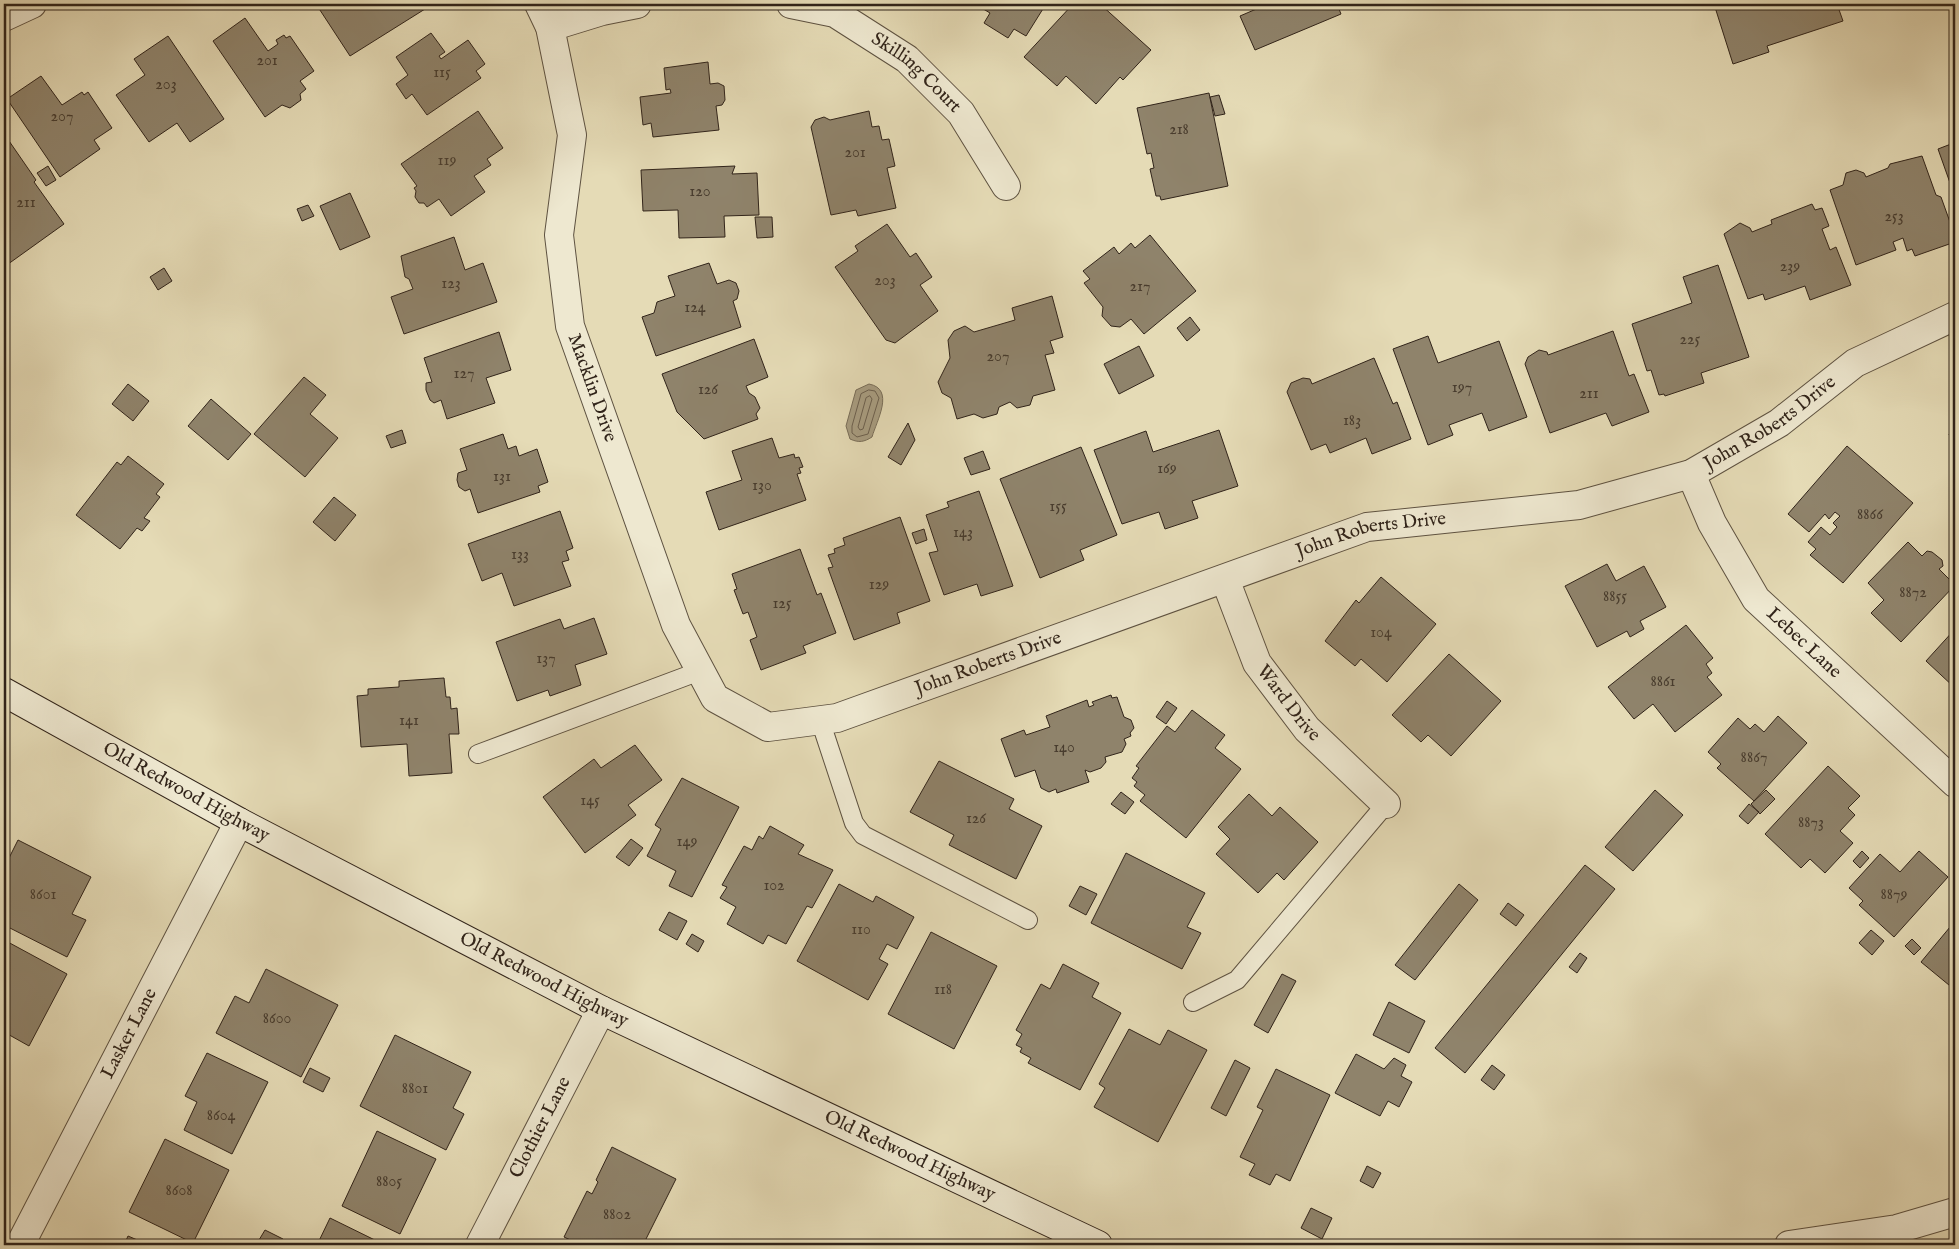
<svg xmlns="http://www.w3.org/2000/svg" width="1959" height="1249" font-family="'IM FELL English',serif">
<rect width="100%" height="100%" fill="#e5dbb6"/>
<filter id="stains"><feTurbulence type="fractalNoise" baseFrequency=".004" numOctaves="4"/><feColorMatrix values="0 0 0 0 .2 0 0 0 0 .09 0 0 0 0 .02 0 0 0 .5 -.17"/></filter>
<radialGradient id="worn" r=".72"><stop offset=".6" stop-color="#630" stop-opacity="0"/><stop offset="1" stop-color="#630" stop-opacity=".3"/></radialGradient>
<!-- water -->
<path fill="#a89d81" stroke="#786d58" d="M869,384C895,389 877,420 872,437C864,442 859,443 850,439L846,426L856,390Z"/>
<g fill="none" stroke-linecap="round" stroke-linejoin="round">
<!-- shore -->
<path stroke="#6c604e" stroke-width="1" d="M869,390L875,391L879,398L868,434L857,437L852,433V426L861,394Z
M870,396L872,399L863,429L860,430L858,427L866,398Z"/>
</g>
<!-- building -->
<path fill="#8f836b" stroke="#31241a" d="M316,4H433L350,56Z
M975,4H1052L1051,7L1046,4L1026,36L1014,29L1008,38L984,23L990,13Z
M1073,4H1100L1151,50L1123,80L1120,77L1096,104L1066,76L1057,86L1024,57Z
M1268,4H1337L1341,14L1255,50L1240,16Z
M1714,4H1837L1843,21L1767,46L1769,52L1733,64Z
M245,18L268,51L278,44L276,40L284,35L286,38L290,36L314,71L300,81L306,89L300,94L301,100L290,108L282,105L265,117L213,41Z
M431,33L445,52L439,56L441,59L468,40L485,64L476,71L481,78L427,115L412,94L406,99L396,84L408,75L396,57Z
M168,36L224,119L190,142L177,123L149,142L116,95L145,75L134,59Z
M708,62L710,84L718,83L724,86L725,100L722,105L716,106L719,130L653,137L651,123L643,125L640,97L671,93L670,89L666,90L664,68Z
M41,76L62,105L82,92L84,95L88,92L112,128L94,140L100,149L60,177L7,99Z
M1209,93L1228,186L1161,200L1160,196H1156L1150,169L1154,168L1151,153L1147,154L1137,108Z
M1219,95L1225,114L1215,116L1210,97Z
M478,111L503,148L487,159L491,165L474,176L485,192L451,216L439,199L427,207L424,203H419L415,197L416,191L414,188L417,186L401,164Z
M869,111L872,127L879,126L882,140L889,139L895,166L887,168L896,208L858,216L856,210L831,215L811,127L815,120L824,117L830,120Z
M1955,132V197L1938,149L1951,144L1950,142Z
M7,138L36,180L34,182L64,224L4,267V140Z
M1922,156L1936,195L1941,197L1955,236V242L1915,256L1912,249L1907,251L1903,238L1893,242L1896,250L1856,265L1830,190L1843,185L1846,173L1856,170L1864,173L1866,177L1888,168L1890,164Z
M48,166L56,180L46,186L37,173Z
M735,166L732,174L757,173L759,215L724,216L725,237L679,238L678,210L643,211L641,170Z
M350,193L370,237L340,250L320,206Z
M1812,204L1815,210L1822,208L1829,226L1822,229L1830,250L1836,247L1851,285L1810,300L1805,286L1765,300L1763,294L1748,299L1724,234L1740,223L1750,228L1752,232L1772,224L1771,220Z
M308,205L314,216L302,221L297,209Z
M755,217H772L773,237L757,238Z
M887,224L910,257L916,253L932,277L920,285L938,311L895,343L886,340L835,267L858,251L855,246Z
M1150,235L1196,291L1144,334L1131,319L1120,327L1111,326L1102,316L1103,307L1084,283L1090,279L1083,271L1114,247L1119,254L1131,243L1135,248Z
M454,237L465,270L483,263L497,302L404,334L391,297L413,289L409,279L405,277L401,256Z
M709,263L717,284L729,280L736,283L739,291L737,299L733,301L741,327L656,356L642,317L654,313L657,302L675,296L668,276Z
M1718,265L1749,357L1701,373L1704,383L1665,396L1664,394L1659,395L1651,370L1647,371L1632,324L1692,303L1683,277Z
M164,268L172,281L158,290L150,277Z
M1052,296L1063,337L1050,341L1054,353L1045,355L1055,390L1033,396L1030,405L1017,408L1010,402L999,407L997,414L983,418L974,414L957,419L951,398L942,393L938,382L950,358L948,340L954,331L965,326L974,332L1015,320L1012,308Z
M1190,317L1200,330L1187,341L1177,328Z
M1613,331L1629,376L1634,374L1649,412L1612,426L1606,413L1550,433L1525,364L1528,357L1539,350L1547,352L1548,355Z
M499,332L511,370L486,378L495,403L447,419L441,400L434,403L430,400L426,390V383L432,382L424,358Z
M1428,336L1438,363L1499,341L1527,417L1489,431L1482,413L1449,425L1453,435L1428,445L1393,349Z
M754,339L768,377L746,386L749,393L755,397L760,408L756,414L758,419L704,439L677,412L662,374Z
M1139,346L1154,376L1119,394L1104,364Z
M1374,358L1393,404L1397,402L1411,439L1372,454L1366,438L1330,453L1326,444L1311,450L1287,392L1291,383L1303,378L1310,379L1312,384Z
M304,377L326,395L310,414L338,438L305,477L254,434Z
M128,384L149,401L133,421L112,404Z
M211,399L251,434L228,460L188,426Z
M908,423L915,440L901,465L888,457Z
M1955,428V451L1949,434Z
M402,430L406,443L391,448L386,436Z
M1219,430L1238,486L1192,501L1198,518L1165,529L1159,512L1122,524L1094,450L1146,431L1153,452Z
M503,434L508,449L516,446L519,456L537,449L548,482L538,486L540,492L478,513L470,489L465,491L459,487L457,480L458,473L467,470L460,449Z
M772,438L779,458L794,454L795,458L799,457L803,467L799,468L801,473L797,474L806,500L719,530L706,492L742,480L732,451Z
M1847,446L1913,503L1843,583L1810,555L1816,549L1808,542L1821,527L1830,535L1837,527L1833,523L1840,516L1835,512L1829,519L1825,514L1809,532L1788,514Z
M1081,447L1117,535L1080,550L1084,560L1040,578L1000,479Z
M983,451L990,469L971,475L964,458Z
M128,456L164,484L156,494L160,497L144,518L150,521L142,531L137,528L120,549L76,515L117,462L121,465Z
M979,491L1013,586L981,596L977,584L944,595L929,553L938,551L926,515L949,507L947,502Z
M334,497L356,515L335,541L313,522Z
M560,511L573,548L566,551L569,560L562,562L571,586L514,606L502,573L482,581L468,544Z
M900,517L930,601L897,613L900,623L854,640L828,568L833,567L828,555L835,553L834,549L845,545L843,538Z
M924,529L927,540L916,544L912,533Z
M1908,542L1922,556L1927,551L1932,552L1942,560L1943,566L1939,569L1955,585L1901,642L1871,613L1884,600L1868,583Z
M800,549L817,595L821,593L836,633L803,646L806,653L761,670L750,640L757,637L748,612L743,614L734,590L737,589L732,574Z
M1607,564L1616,581L1644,566L1666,607L1640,621L1644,629L1630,637L1627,631L1597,647L1565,586Z
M1381,577L1436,624L1387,682L1361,659L1355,666L1325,641L1356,600L1359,603Z
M594,618L607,654L575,665L581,685L550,696L548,690L517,701L496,642L560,619L564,629Z
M1686,625L1713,658L1706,664L1712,673L1707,677L1722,695L1675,732L1653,704L1634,719L1608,687Z
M1955,629V688L1926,661Z
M1449,654L1501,701L1451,756L1428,735L1421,742L1392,715Z
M444,678L446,697H450L451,709L457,708L459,734H449L452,773L409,776L407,744L361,747L357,696L368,695V689L399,687V681Z
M1111,695L1112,698L1117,697L1124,717L1131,720L1134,728L1130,733L1131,736L1124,739L1126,744L1122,752L1105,757L1106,762L1101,768L1090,772L1085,770L1089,782L1057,793L1056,789L1049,792L1041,788L1035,770L1015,777L1001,739L1024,730L1026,735L1050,727L1046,716L1087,700L1089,707L1094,705L1092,702Z
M1167,701L1177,708L1166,724L1156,717Z
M1192,710L1225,735L1215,748L1241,769L1186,838L1140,801L1145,795L1134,786L1137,782L1132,778L1139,768L1136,766L1167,726L1175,732Z
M1778,716L1807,743L1754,801L1717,768L1721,764L1708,752L1738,718L1750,729L1755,724L1764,732Z
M635,745L662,780L628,805L636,815L585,853L543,797L594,759L601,768Z
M939,761L1014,799L1009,809L1042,826L1016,879L949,845L954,835L910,812Z
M1828,766L1860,796L1848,808L1855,815L1840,831L1853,843L1825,873L1810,859L1801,868L1765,834Z
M682,778L739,807L692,897L669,886L676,871L647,856L661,829L655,825Z
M1655,790L1683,815L1633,871L1605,847Z
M1766,790L1775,799L1760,814L1751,804Z
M1121,792L1134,802L1125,814L1111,804Z
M1249,794L1272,816L1280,807L1318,842L1284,880L1277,873L1258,893L1216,854L1230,839L1218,827Z
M1749,804L1759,812L1748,824L1739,816Z
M770,826L804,845L798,854L833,870L812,908L807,906L786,944L768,935L763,944L727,924L736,907L720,898L727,887L722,885L744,846L752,850L759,836L763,839Z
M631,839L643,848L629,866L616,857Z
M18,840L91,877L72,914L86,920L67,957L4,925V868Z
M1862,851L1869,858L1860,868L1853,861Z
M1919,851L1948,877L1894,937L1859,905L1863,901L1849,888L1880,854L1900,872Z
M1126,853L1205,893L1187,927L1201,933L1182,969L1091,923Z
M1585,865L1615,889L1465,1073L1435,1048Z
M839,884L873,902L876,896L914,917L897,949L887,944L879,959L888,964L868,1000L797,961Z
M1459,884L1478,900L1415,980L1395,965Z
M1080,886L1097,894L1086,915L1069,906Z
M1508,903L1524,915L1516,926L1500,914Z
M669,912L687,921L677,940L659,930Z
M1955,921V990L1921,962Z
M1871,930L1884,941L1872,955L1859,943Z
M931,932L997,966L954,1049L888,1014Z
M692,934L704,941L698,952L686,944Z
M1912,939L1921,948L1914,955L1905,946Z
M6,941L67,974L29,1046L4,1032V945Z
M1580,953L1587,958L1577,973L1569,967Z
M1063,964L1099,983L1092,997L1121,1013L1080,1090L1028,1063L1031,1058L1020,1052L1022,1048L1016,1045L1022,1034L1016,1030L1041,984L1050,989Z
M266,969L338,1005L301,1077L216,1033L235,996L249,1003Z
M1282,974L1296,981L1268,1033L1254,1025Z
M1389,1002L1425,1021L1409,1053L1373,1035Z
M1129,1029L1160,1045L1168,1030L1207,1050L1158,1142L1094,1107L1105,1088L1099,1084Z
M395,1035L471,1072L453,1108L464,1114L446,1150L360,1106Z
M207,1053L268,1082L232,1154L184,1130L197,1102L185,1096Z
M1356,1054L1384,1069L1394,1058L1406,1065L1401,1076L1412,1082L1399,1107L1388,1101L1380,1116L1335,1093Z
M1235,1060L1250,1068L1226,1116L1211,1108Z
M1492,1065L1505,1075L1494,1090L1481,1080Z
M310,1068L330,1078L323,1092L303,1082Z
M1276,1069L1330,1095L1290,1181L1276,1174L1270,1185L1249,1175L1255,1164L1240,1157L1263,1110L1257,1107Z
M377,1131L436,1159L400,1234L342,1206Z
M165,1139L229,1170L193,1243L129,1212Z
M612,1147L676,1179L643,1245H581L564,1237L587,1191L592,1194L598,1182L596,1180Z
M1367,1166L1381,1173L1373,1188L1360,1181Z
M1311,1208L1332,1218L1322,1239L1301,1228Z
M330,1218L385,1245H317Z
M265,1230L283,1239L280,1245H256Z
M128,1236L149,1245H124Z"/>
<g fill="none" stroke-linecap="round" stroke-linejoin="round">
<defs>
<path id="lane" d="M820,720L854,823L863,835L1028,920
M478,754L700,671
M1193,1002L1237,980L1386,804"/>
<g id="street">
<path id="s1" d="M539,4L550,27L572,135L559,235L570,326L676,625L715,698L768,727L837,718L1367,527L1579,505L1691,474L1779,423L1855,363L1955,316"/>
<path id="s2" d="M791,4L835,13L907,59L961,113L1006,186"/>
<path d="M4,17L32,4"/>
<path d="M550,27L602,11L637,4"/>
<path id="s3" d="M1691,474L1712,523L1756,599L1955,783"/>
<path id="s4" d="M1225,579L1257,663L1307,729L1386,804"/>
<path id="s5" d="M20,1245L239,822"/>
<path id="s6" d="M480,1245L601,1010"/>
<path d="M1789,1245L1897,1229L1955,1212"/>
</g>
<g id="secondary">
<path id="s7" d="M4,692L239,822L601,1010L1098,1245"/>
</g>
</defs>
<!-- lane casing -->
<use href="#lane" stroke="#5e5241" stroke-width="20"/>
<!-- street casing -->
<use href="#street" stroke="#5e5241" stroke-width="30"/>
<!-- secondary casing -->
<use href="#secondary" stroke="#31241a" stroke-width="30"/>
<!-- lane -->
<use href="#lane" stroke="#eee8d0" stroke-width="18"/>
<!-- street -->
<use href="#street" stroke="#eee8d0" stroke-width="28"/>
<!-- secondary -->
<use href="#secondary" stroke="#eee8d0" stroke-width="28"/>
</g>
<g text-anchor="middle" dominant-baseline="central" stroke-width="4" stroke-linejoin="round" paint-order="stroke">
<!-- number labels -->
<g font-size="16" fill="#483c2e">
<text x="267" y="61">201</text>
<text x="442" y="73">115</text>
<text x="166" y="85">203</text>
<text x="62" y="117">207</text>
<text x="1179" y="130">218</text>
<text x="855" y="153">201</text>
<text x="447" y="161">119</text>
<text x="700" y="192">120</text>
<text x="26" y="203">211</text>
<text x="1894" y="217">253</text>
<text x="1790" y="267">239</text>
<text x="885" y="281">203</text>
<text x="451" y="284">123</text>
<text x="1140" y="287">217</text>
<text x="695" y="308">124</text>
<text x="1690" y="340">225</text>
<text x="998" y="357">207</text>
<text x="464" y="374">127</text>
<text x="1462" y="388">197</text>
<text x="708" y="390">126</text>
<text x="1589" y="394">211</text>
<text x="1352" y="421">183</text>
<text x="1167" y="469">169</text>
<text x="502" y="477">131</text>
<text x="762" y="486">130</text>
<text x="1058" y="507">155</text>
<text x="1870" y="515">8866</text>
<text x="963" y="533">143</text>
<text x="520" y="555">133</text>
<text x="879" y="585">129</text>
<text x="1913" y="593">8872</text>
<text x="1615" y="597">8855</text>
<text x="782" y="604">125</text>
<text x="1381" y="633">104</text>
<text x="546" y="659">137</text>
<text x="1663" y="682">8861</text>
<text x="409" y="721">141</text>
<text x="1064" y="748">140</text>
<text x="1754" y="758">8867</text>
<text x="590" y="801">145</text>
<text x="976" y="819">126</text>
<text x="1811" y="823">8873</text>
<text x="687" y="842">149</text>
<text x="774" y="886">102</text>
<text x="43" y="895">8601</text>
<text x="1894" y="895">8879</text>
<text x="861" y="930">110</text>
<text x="943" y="990">118</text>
<text x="277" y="1019">8600</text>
<text x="415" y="1089">8801</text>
<text x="221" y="1116">8604</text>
<text x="389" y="1182">8805</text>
<text x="179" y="1191">8608</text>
<text x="617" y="1215">8802</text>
</g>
<!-- street labels -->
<g font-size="19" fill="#31241a" stroke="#eee8d0">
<text stroke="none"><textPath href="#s2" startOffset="146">Skilling Court</textPath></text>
<text stroke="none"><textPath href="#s1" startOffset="394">Macklin Drive</textPath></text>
<text stroke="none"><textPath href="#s1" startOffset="1845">John Roberts Drive</textPath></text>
<text stroke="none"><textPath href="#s1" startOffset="1424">John Roberts Drive</textPath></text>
<text stroke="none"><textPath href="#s3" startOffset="206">Lebec Lane</textPath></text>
<text stroke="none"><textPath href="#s1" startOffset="1019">John Roberts Drive</textPath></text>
<text stroke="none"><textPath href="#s4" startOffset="141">Ward Drive</textPath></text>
<text stroke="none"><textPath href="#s7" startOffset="208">Old Redwood Highway</textPath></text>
<text stroke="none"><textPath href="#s7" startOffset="612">Old Redwood Highway</textPath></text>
<text stroke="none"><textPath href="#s5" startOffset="238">Lasker Lane</textPath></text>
<text stroke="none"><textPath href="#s6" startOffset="132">Clothier Lane</textPath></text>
<text stroke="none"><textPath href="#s7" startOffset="1018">Old Redwood Highway</textPath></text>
</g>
</g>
<!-- margin -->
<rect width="1959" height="1249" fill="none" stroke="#e5dbb6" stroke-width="20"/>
<rect x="5" y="5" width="1949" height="1239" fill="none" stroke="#31241a" stroke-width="2.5"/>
<rect x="10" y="10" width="1939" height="1229" fill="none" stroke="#31241a"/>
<rect width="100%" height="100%" filter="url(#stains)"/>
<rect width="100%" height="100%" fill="url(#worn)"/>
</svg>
